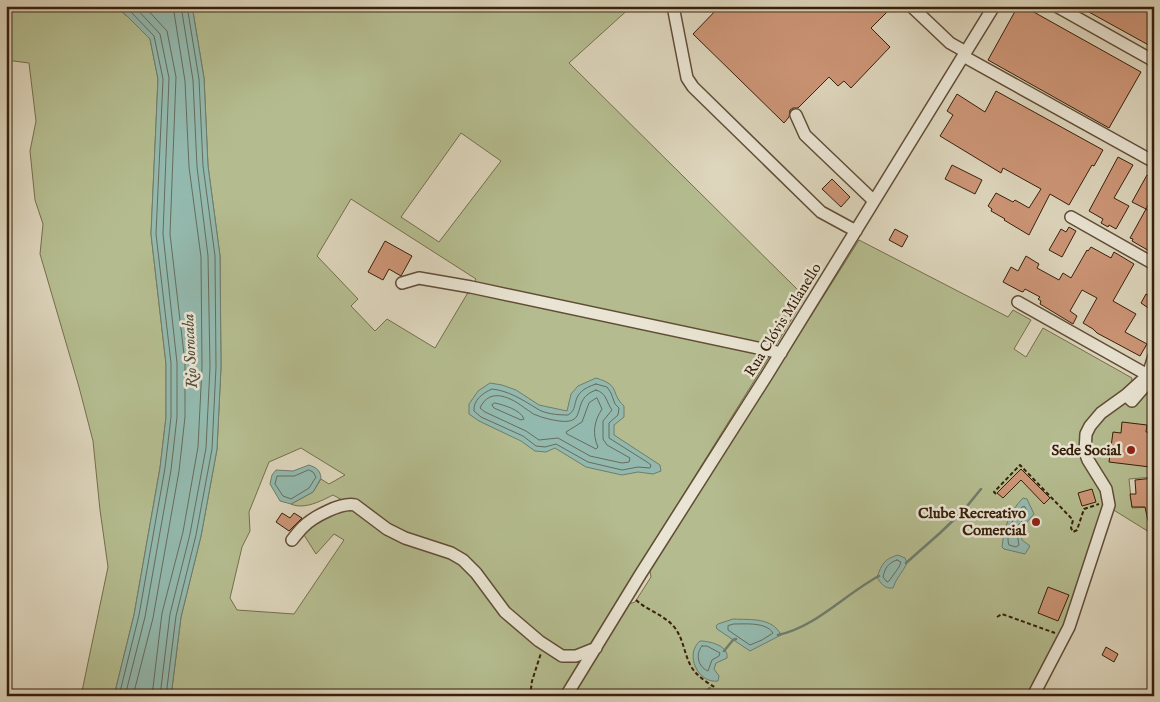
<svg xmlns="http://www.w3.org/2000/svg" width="1160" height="702" font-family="'IM FELL English',serif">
<rect width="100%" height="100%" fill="#ddd5bc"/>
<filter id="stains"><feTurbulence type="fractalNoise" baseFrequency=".004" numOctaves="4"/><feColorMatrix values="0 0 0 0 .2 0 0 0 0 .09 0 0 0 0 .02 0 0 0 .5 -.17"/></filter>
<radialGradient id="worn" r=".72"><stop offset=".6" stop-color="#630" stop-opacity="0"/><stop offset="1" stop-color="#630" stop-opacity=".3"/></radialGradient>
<!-- green -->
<path fill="#b4bc8f" stroke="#766e4c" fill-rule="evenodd" d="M6,6H114L127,16L150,39L158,79L151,234L166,364V417L160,468L134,615L114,696H81L108,567L100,510L93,441L79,387L40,254L43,224L35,200L30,151L36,121L29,63L6,60Z
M192,6H632L569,63L805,297L776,345L765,347L763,353L769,357L589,646L570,659L582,661L562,696H171L181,617L201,536L217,449L221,367L220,256L208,166L204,78ZM461,133L501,161L439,242L401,217ZM351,199L476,279L435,348L387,319L375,331L351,306L358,299L317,256ZM301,448L345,475L329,484L321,479L313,492L291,504C304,510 321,501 333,495L344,501L305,528L304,535L316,554L334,534L344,540L294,614L237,610L230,598L242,547L250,531L249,512L269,462Z
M859,240L1008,317L1013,310L1031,320L1014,349L1026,357L1043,328L1132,378L1131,385L1146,395L1151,389L1154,390V477L1129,479L1132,508L1154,507V535L1112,509L1036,696H571L629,604L635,602L651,577L650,571Z"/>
<!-- water -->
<path fill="#93b9ae" stroke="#6f7c6c" d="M114,6H192L204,78L208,166L220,256L221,367L217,449L201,536L181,617L171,696H114L134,615L160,468L166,417V364L151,234L158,79L150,39L127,16Z
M596,378C622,386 609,392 624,406V417L614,425V435L660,465L661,471L653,474L638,472L622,475L586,467L555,448L546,452L535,451L521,441L479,421L469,414V404L478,391L490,383L502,385L516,390L539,405L567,411L571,394L578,386Z
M309,465C317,468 320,470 321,478L313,492L291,504L280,501L270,484L272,475L276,470L293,471Z
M1023,498L1027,499L1034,514L1020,530L1022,540L1030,546L1025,554L1004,549L1002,547C1004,528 1009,512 1023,498Z
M898,555L905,558L907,563C903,572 896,578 893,588C885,589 881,584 877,577C882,564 884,559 898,555Z
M733,619C751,620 772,617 781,635L750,651L717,629L716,626L718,624Z
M700,641C710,641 729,646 727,658L716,663L714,669L719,676L718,681C698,684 684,654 700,641Z"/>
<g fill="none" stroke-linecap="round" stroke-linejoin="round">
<!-- shore -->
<path stroke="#666c5c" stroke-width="1" d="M596,384L607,387L611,393L615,404L619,408L618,415L609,423V438L647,462L651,465L650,468L638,467L622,470L588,462L556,444L545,447L536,446L523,436L481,417L474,411C473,400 483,393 492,389C509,391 521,399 536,408C544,414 558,415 568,415C581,408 567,393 596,384Z
M596,390C607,393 606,402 612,410L603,421V439L607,445L630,458L629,462L622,463L590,456L558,438L539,440L526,431L485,412L480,408C490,386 512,398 526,409C530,411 532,414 536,415C543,418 552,420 559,421C590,425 569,399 596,390Z
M597,398L602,409C594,421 592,434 598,447L596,449L567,434L566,432L582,422L589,403Z
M495,403C504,405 521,410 524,419L521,420L494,408L492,405Z
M309,470L313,472L316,477L309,488L291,499L283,496L275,484L277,476H294Z
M1025,507L1028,514L1016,528L1019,545L1016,547L1009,545C1005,534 1014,515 1022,507Z
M897,560L901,562L899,567L889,581L887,582L883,577C885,568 888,563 897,560Z
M734,624C746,624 766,622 773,633L762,640L750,645L728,630V626Z
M702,646H707L720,653L719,656L712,660L708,671C698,667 695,654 702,646Z
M119,696L139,615L165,468L171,417V363L156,234L163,79L154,36L131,12L123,6
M125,696L145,617L171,470L177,417V363L163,234L169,78L160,34L134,6
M133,696L153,618L179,471L185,417V363L170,234L176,77L167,31L144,6
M152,696L162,613L183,532L198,447L202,367L201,257L189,167L185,81L173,6
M160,696L170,614L190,534L206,448L210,367L208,256L197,167L193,80L181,6
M166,696L176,616L196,535L212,449L216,367L215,256L203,166L199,79L187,6"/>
<!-- stream -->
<path stroke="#6f7c6c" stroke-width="2.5" d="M906,563L940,533L963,511L981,489
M778,635C816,627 845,594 879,576
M724,651L733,640L736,639
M685,696L688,694L695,696
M699,696L710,688"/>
</g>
<!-- building -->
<path fill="#cc9576" stroke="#38200a" d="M720,6H893L871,28L890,47L851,88L844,81L838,86L829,77L798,108H793L790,110L789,117L784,123L693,34Z
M1018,6H1023L1141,72L1109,128L988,60Z
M1078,6H1139L1154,15V48Z
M996,91L1103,150L1094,166L1092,165L1069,205L1050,194L1029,235L1004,220L1005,219L991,211L992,209L988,206L996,193L1013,202L1015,200L1029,208L1041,189L1003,168L1001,173L940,136L953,115L947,111L957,94L985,112Z
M1118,157L1133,165L1114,198L1129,206L1116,229L1109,225L1108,227L1101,223L1103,219L1089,211Z
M952,165L982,180L975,194L945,179Z
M1147,175L1154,179V195L1146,209L1132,202Z
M832,179L850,197L841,207L822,189Z
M1146,209L1154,214V247L1151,252L1132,241L1133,239L1130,238Z
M1069,227L1076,231L1062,257L1049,250L1061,229L1066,232Z
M895,229L908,236L902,247L889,240Z
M385,241L412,256L401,276L389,269L383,280L368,272Z
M1091,247L1111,258L1114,252L1134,264L1113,301L1136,314L1125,332L1147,344L1140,356L1097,333L1093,329L1083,323L1097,298L1082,290L1070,311L1077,316L1073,324L1040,304L1041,301L1038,299L1040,297L1025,289L1023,292L1020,291L1003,282L1011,267L1018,271L1026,256L1039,264L1037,268L1059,280L1063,273L1071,278L1087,250L1088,251Z
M1146,294L1154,298V312L1141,303Z
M1122,422L1147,425L1146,432L1154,433L1150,467L1109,462L1113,432L1121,433Z
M1021,469L1050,498L1044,504L1021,480L1003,498L997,493Z
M1154,478V502H1151L1153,520L1148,521L1145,507H1132L1130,494H1136L1135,480Z
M1092,489L1096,502L1082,506L1078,493Z
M282,513L290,518L294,513L302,518L289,531L276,522Z
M1048,587L1069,595L1058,621L1038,613Z
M1106,647L1118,654L1114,662L1102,655Z"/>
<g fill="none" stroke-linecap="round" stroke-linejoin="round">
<defs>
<path id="minor" d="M673,6L687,78L693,87L821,212L856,231
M911,6L950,43L966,52
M1056,6L1154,61
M963,56L1154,162
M796,115L805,135L874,201
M1071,217L1154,264
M402,283L419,278L471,287L781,353
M1018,302L1153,378
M1126,395L1132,401L1151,379
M292,540C296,535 299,531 303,527C313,517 341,502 355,505L387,529L405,538L451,553L463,560L476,573L505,612L539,641L562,656H576L596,648
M566,696L640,575L767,375L994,6
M1033,696L1069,627L1109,505L1106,489L1088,460L1085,452L1086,434L1090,426L1101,413L1126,395L1148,375L1154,356"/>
</defs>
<!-- minor casing -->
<use href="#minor" stroke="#614d36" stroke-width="14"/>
<!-- path -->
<path stroke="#38200a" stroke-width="2" stroke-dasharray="4 2.5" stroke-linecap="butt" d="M996,494L994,492L1020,465L1073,520L1071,528L1073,532L1077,530L1084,509L1099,504
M636,600C648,611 665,615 675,628C684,640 684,655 692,668C698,677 708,683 716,688
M997,617L1002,614L1055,633
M530,696L532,681L541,653"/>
<!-- minor -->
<use href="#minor" stroke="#e9e4d3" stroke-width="11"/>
</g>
<!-- markers -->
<g fill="#8f2418" stroke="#e9e4d3" stroke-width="2">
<circle cx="1131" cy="450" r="5"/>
<circle cx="1036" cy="522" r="5"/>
</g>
<g text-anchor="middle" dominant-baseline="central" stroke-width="5" stroke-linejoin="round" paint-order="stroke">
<!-- street labels -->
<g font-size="15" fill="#38200a" stroke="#e9e4d3">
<text transform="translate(783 320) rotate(-58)">Rua Clóvis Milanello</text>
</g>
<!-- poi labels -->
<g font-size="15" font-weight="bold" fill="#38200a" stroke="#e9e4d3" text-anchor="end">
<text x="1121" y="450">Sede Social</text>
<text x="1026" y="513">Clube Recreativo<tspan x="1026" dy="17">Comercial</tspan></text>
</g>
<!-- water labels -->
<g font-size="16" font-style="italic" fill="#534e3b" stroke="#e9e4d3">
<text transform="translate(191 351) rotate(-93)">Rio Sorocaba</text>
</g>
</g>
<!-- margin -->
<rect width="1160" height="702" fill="none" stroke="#ddd5bc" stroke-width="25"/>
<rect x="8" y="8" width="1145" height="687" fill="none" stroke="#38200a" stroke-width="2.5"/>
<rect x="12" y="12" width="1135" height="677" fill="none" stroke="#38200a"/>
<rect width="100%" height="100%" filter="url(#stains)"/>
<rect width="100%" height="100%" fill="url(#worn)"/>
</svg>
